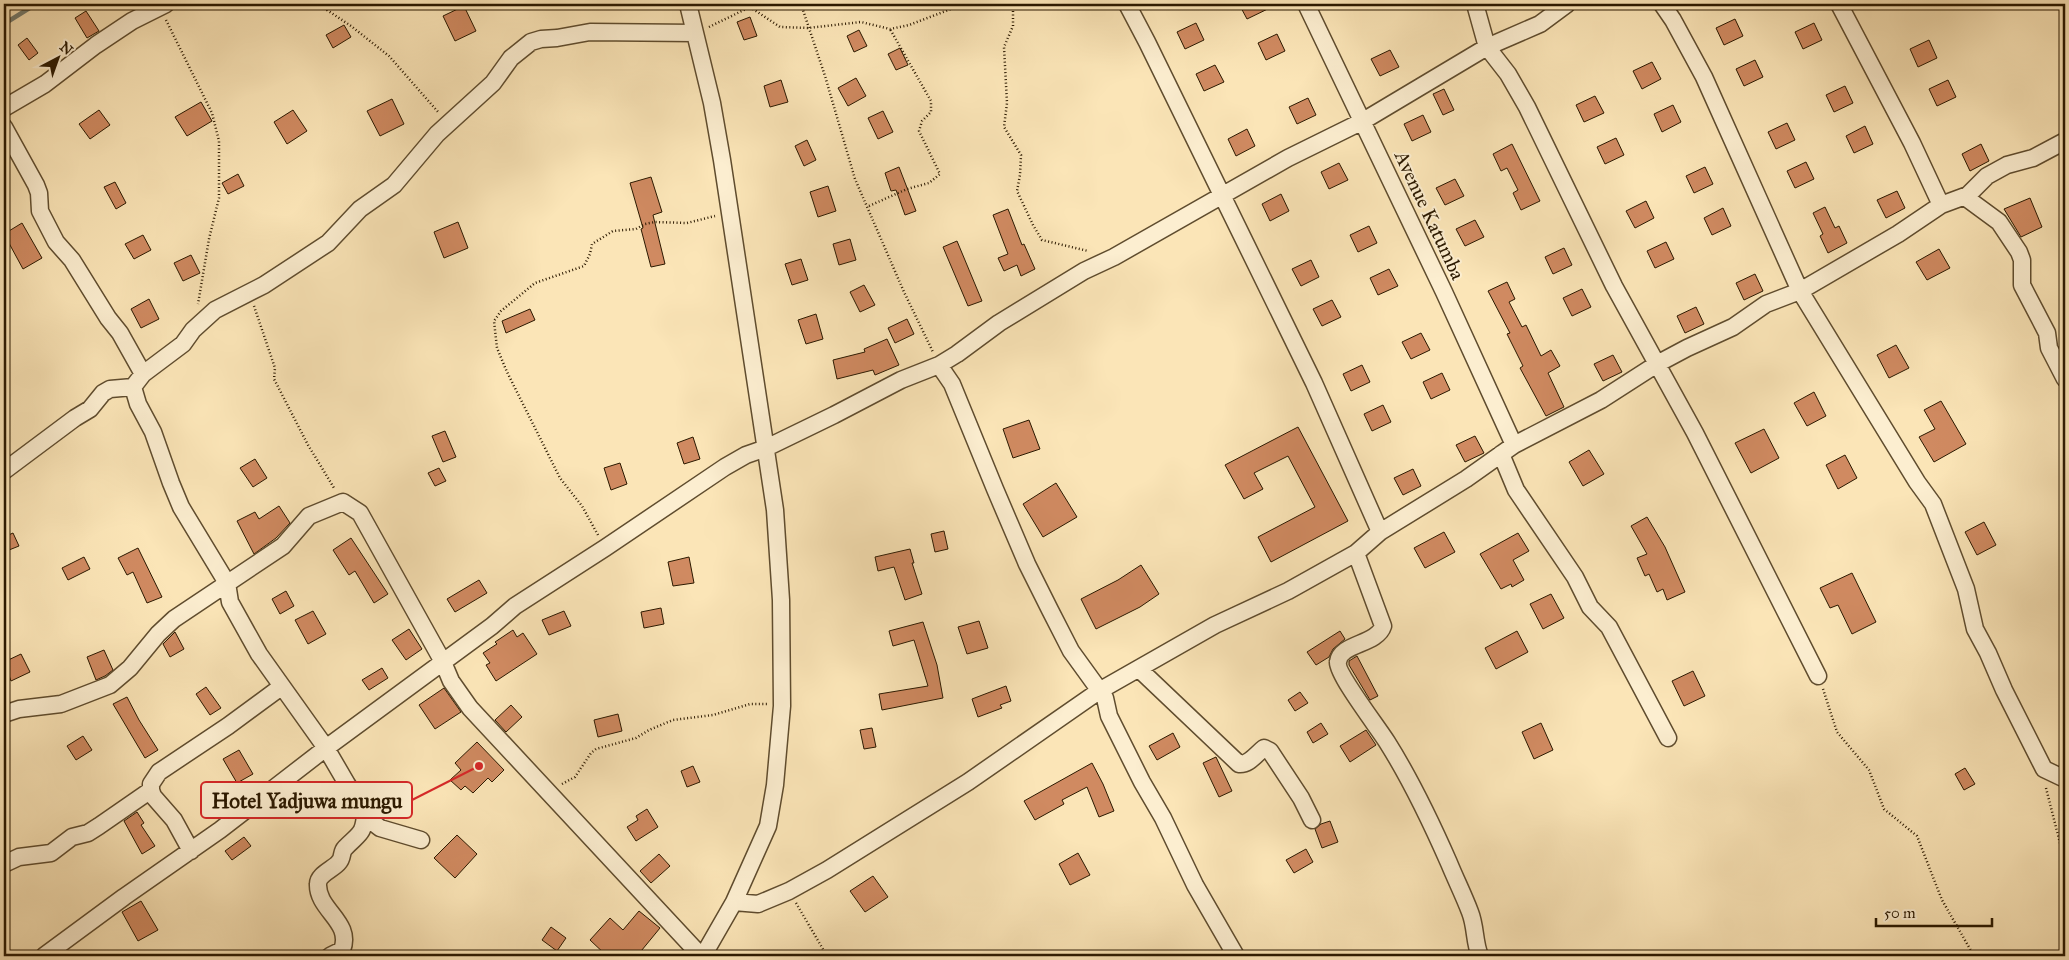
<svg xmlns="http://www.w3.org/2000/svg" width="2069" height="960" font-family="'IM FELL Great Primer',serif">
<rect width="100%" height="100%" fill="#fbe5b7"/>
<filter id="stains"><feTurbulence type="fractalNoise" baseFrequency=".004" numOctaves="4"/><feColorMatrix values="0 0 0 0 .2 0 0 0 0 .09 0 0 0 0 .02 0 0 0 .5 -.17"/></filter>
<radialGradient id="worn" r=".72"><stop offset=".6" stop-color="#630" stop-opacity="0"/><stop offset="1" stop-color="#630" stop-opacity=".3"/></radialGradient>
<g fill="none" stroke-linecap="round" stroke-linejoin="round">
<!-- stream -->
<path stroke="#737b6f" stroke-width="4.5" d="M4,24L36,4"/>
</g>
<!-- building -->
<path fill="#d08a61" stroke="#2b1900" d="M1239,4H1278L1247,19Z
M464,6L476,31L455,41L443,16Z
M86,11L99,31L87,38L75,18Z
M750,17L757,36L744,40L737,22Z
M1735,19L1743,36L1724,45L1716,28Z
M1196,23L1204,40L1185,49L1177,32Z
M1814,23L1822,40L1803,49L1795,32Z
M344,25L351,37L333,48L326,35Z
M859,30L867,46L854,52L847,36Z
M1277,34L1285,51L1266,60L1258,43Z
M27,38L38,53L29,60L18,45Z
M1929,40L1937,58L1918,67L1910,49Z
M900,48L908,65L896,70L888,54Z
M1390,50L1399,67L1380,76L1371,59Z
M1755,60L1763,77L1744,86L1736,69Z
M1652,62L1661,79L1642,89L1633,71Z
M1215,65L1224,82L1204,91L1196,74Z
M856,78L866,96L848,106L838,88Z
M781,80L788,102L770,107L764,86Z
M1948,80L1956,97L1937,106L1929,89Z
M1845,86L1853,103L1834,112L1826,95Z
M1444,89L1454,110L1443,115L1433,94Z
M1595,96L1604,113L1584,122L1576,105Z
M1308,98L1316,115L1297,124L1289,107Z
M392,99L404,124L380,136L367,111Z
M201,102L212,121L187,136L175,117Z
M1673,105L1681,122L1662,132L1654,114Z
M99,110L110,125L90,139L79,124Z
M293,110L307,131L287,144L274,122Z
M883,111L893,132L878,139L868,118Z
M1423,115L1431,132L1412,141L1404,124Z
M1787,123L1795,140L1776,149L1768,132Z
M1865,126L1873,144L1854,153L1846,136Z
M1247,129L1255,146L1236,156L1228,139Z
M1616,138L1624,155L1605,164L1597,147Z
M807,140L816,160L804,166L795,146Z
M1512,144L1540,201L1521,210L1513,193L1518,190L1507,168L1501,171L1493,154Z
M1981,144L1989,161L1970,171L1962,154Z
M1806,162L1814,179L1795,188L1787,171Z
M1339,163L1348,180L1329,189L1321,172Z
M899,167L916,211L905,215L896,190L891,191L885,173Z
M1705,167L1713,184L1694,193L1686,176Z
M238,174L244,186L228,194L222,183Z
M651,177L662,212L653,215L665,264L651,267L641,229L643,228L630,183Z
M1455,179L1464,196L1445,205L1436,188Z
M115,182L126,203L116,209L104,187Z
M828,186L836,211L818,217L810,192Z
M1897,191L1905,208L1886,218L1877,200Z
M1281,194L1289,211L1270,221L1262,204Z
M2030,198L2042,227L2021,237L2004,209Z
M1646,201L1654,218L1635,228L1626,211Z
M1825,207L1835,228L1839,226L1847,243L1828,253L1820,236L1823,234L1813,213Z
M1723,208L1731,226L1712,235L1704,218Z
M1008,209L1022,245L1024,244L1035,269L1021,276L1017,265L1004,271L998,258L1008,254L993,215Z
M1475,220L1484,237L1465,246L1456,229Z
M458,222L468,248L444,258L434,232Z
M22,223L42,258L23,269L4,234Z
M1369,226L1377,243L1358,252L1350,235Z
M143,235L151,250L134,259L125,244Z
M850,239L856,260L839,265L833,244Z
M957,241L982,301L968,306L943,247Z
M1666,242L1674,259L1655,268L1647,251Z
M1564,248L1572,265L1553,274L1545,257Z
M1939,249L1950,268L1927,280L1916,262Z
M191,255L200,273L183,281L174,263Z
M801,259L808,280L792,285L785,264Z
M1311,260L1319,277L1301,286L1292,269Z
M1389,269L1398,286L1378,295L1370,278Z
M1755,274L1763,291L1744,300L1736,283Z
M1507,282L1515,299L1509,302L1522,327L1526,325L1541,356L1551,350L1560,366L1548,373L1564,407L1546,416L1520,368L1523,366L1507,334L1510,333L1488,291Z
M864,285L875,305L860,312L850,292Z
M1582,289L1591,307L1572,316L1563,298Z
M149,299L159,319L141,328L131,309Z
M1332,300L1341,317L1322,326L1313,309Z
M1696,307L1704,324L1685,333L1677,316Z
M530,309L535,320L506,333L502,321Z
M816,314L823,339L806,344L798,320Z
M907,319L914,334L895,343L888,328Z
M1421,333L1430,350L1411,359L1402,342Z
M887,339L899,365L875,375L873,370L837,379L833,360L865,352L864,349Z
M1896,345L1909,368L1889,378L1877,355Z
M1613,355L1622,372L1603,381L1594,364Z
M1362,365L1370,382L1351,391L1343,374Z
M1442,373L1450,390L1431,399L1423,382Z
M1814,392L1826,416L1807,426L1794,403Z
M1941,401L1966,444L1934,462L1919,437L1935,429L1924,410Z
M1383,405L1391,422L1372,431L1364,414Z
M1029,420L1040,449L1013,458L1003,429Z
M1298,427L1348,521L1271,562L1258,537L1315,507L1288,456L1254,473L1263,489L1244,499L1225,465Z
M1764,429L1779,458L1751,473L1735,443Z
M445,431L456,457L443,462L432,436Z
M1475,436L1484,453L1465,462L1456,445Z
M693,437L700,459L684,464L677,443Z
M1589,450L1604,474L1583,486L1569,462Z
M1845,455L1857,478L1838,489L1826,465Z
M255,459L267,478L253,487L240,468Z
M620,463L627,484L611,490L604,468Z
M439,468L446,481L435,486L428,473Z
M1413,469L1421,486L1403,495L1394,478Z
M1056,483L1077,517L1043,537L1023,504Z
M279,506L290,523L276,538L254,554L237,521L255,512L259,519Z
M1647,517L1665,547L1685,592L1667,600L1663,589L1657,592L1649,574L1645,576L1637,558L1647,554L1631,526Z
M1984,522L1996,545L1977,555L1965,532Z
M944,531L948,549L935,552L931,534Z
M1444,532L1455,552L1425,568L1414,548Z
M13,533L19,546L4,552V537Z
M1518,533L1529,551L1513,560L1524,580L1512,587L1511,584L1501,589L1480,554Z
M351,538L388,594L374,603L355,571L349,575L333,550Z
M138,548L162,597L147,603L133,572L127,575L118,558Z
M910,549L914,563H912L922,594L905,600L894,567L878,571L875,557Z
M84,557L90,569L68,580L62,568Z
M689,557L694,583L673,586L668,562Z
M1141,565L1159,594L1140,607L1096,629L1081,599L1118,580Z
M1852,573L1876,622L1852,634L1838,605L1830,608L1820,588Z
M479,580L487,593L455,612L447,599Z
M286,591L294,606L280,614L272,599Z
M1551,594L1564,618L1543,629L1530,604Z
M661,608L664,624L644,628L641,612Z
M313,611L326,634L308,644L295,620Z
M564,611L571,626L549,635L542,620Z
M979,621L988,648L967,654L958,627Z
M923,622L937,665L943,698L882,710L879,694L928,686L914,640L893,646L889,631Z
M409,629L422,649L406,660L392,640Z
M513,630L517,637L523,633L537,654L496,681L486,665L490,663L483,653L497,644L495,642Z
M1340,631L1345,639L1333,649L1329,657L1316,665L1307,652Z
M1517,631L1528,652L1496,669L1485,648Z
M175,632L184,649L170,657L163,644Z
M104,650L113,670L105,676L96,680L87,657Z
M21,654L30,672L11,681L4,662Z
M1357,656L1378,696L1370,700L1349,665V661Z
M382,668L388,678L369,690L362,680Z
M1693,671L1705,696L1684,706L1672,681Z
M1006,686L1011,701L1000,705L1002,708L978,717L972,699Z
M206,687L221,708L210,715L196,694Z
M444,688L461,712L435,729L419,705Z
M1300,692L1308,703L1295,711L1288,700Z
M127,697L139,720L158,750L145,758L113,704Z
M511,705L522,717L506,732L495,720Z
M618,714L622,731L598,737L594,720Z
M1321,723L1328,734L1313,743L1307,732Z
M1541,723L1553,750L1534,759L1522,732Z
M872,728L876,747L864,749L860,730Z
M1366,730L1376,745L1350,762L1340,746Z
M1173,733L1180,747L1157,760L1149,746Z
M83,736L92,750L76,760L67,746Z
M477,742L504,770L492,782L488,778L473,793L465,786L461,790L450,780L461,770L455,763Z
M239,750L253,774L237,783L223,759Z
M1216,757L1232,791L1219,797L1203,763Z
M1092,763L1103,784L1114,811L1099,817L1087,787L1062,800L1064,804L1035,820L1024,801Z
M693,766L700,782L687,787L681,771Z
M1965,768L1975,784L1964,790L1955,774Z
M647,809L658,827L636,841L627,827L638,820L636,816Z
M137,812L144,823L141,825L155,846L142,854L124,821Z
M1330,821L1338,842L1322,848L1315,829L1321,824Z
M457,835L477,854L455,878L434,858Z
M244,837L251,846L232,860L225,851Z
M1306,849L1313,862L1294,873L1286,860Z
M1078,853L1090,875L1070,885L1059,864Z
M659,854L670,866L651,883L640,871Z
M873,876L888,897L865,912L850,891Z
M141,901L158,930L138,941L122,912Z
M639,911L660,928L637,956H607L590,940L610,918L623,930Z
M551,927L566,938L557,951L542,940Z"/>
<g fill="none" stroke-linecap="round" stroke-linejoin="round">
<defs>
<path id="minor" d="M688,4L712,103L722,160L775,510L781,600L782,706L775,785L768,826L734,902L703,956
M1127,4L1147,42L1314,383L1380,532
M1306,4L1444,292L1514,445
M1475,4L1487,47L1508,74L1527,107L1614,286L1695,433L1818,676
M1662,4L1673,20L1704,77L1800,291L1917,482L1933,504L1966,589L1975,629L1988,653L2004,690L2044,769L2065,779
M1839,4L1912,143L1941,205
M4,108L45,84L96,45L132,21L166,4
M4,127L36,185L39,193L40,211L56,242L72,260L108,318L120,333L143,374
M1965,197L1999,222L2019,252L2022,260V285L2047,333L2049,348L2065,379
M939,365L952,384L995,489L1027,564L1050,610L1071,651L1105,698L1109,716L1142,782L1163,818L1195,885L1236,956
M133,387L138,404L153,432L171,483L181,507L227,583L230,602L259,654L326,748L347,784L371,821L380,828L421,840
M1501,454L1516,490L1575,577L1590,607L1609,627L1668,738
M4,471L75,418L90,409L103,393L110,389L133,387L143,374L183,344L193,330L215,310L264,285L328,243L360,209L394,185L437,134L493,83L511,58L531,42L541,39L557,38L590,32L695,33
M1356,553L1383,626C1377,645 1340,643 1338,662C1336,673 1379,729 1387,742C1411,780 1431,822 1449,863C1456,880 1464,896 1470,912C1476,927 1474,942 1480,956
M1139,669L1239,764C1249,765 1256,754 1264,748L1270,751L1301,798L1312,820
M4,714L19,709L61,704L110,685L130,668L158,634L174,619L283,546L309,516L343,502L360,513L443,662L451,681L470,708L701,956
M191,851L174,820L153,796L151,790V784L159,772L228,726L281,687
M4,864L19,857L51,853L72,837L88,833L99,826L151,790
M734,902L758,904L789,891L827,870L968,782L1099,691L1215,625L1288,591L1356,553L1380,532L1466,479L1514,445L1601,400L1657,364L1687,348L1733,327L1766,304L1800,291L1898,234L1941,205L1968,195L1987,176L2007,165L2033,158L2065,141
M44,956L124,897L220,830L326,748L492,626L515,606L605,548L725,467L746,455L766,448L834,415L901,380L939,365L957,354L999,323L1084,271L1114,257L1288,158L1363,121L1487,47L1540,24L1567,4
M330,956L342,950C353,922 317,910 318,884C318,874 334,869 339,862C343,858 341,852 345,848C358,834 364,835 365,814"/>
</defs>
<!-- minor casing -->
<use href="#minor" stroke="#5f4c2e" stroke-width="19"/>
<!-- path -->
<path stroke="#2b1900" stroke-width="2.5" stroke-dasharray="1 2.5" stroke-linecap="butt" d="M323,4L327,10L351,26L389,56L439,113
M801,4L825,76L855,179L904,292L933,352
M1013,4V26L1004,47L1007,103L1004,127L1021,155L1020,175L1017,191L1033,225L1042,240L1088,251
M166,20L212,113L219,141V198L209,239L198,304
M709,27L750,7L780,27L808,28L861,22L890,29L909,25L964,4
M869,206L907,189L929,183L940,174L919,131L922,121L931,112V101L890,29
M254,306L275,368L274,379L308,445L334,488
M598,535L582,506L560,478L507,372L497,348L494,321L501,311L535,283L584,266L590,254L592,244L613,231L636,229L645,224L655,222L687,223L715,216
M1823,689L1837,732L1869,770L1884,809L1917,836L1942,900L1974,956
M562,784L575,777L591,753L596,749L636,738L649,730L673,720L713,715L750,704H767
M2046,788L2060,843L2065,849
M796,903L827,956"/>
<!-- minor -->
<use href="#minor" stroke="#fceed0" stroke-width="16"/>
</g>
<g text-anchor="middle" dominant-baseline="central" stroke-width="4" stroke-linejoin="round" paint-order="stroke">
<!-- street labels -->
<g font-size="20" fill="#2b1900" stroke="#fceed0">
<text transform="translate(1430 215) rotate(65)">Avenue Katumba</text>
</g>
</g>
<!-- callouts -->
<path fill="none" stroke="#d62828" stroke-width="2" d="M479 766L412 800"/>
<circle fill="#d62828" stroke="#fceed0" stroke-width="2" cx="479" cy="766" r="5"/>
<rect fill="#fceed0" stroke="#d62828" stroke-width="2" x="201" y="782" width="211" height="36" rx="5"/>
<g font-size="21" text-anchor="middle" font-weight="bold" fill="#2b1900">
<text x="307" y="808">Hotel Yadjuwa mungu</text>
</g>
<!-- margin -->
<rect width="2069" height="960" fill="none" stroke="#fbe5b7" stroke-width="20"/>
<rect x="5" y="5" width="2059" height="950" fill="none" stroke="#2b1900" stroke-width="2.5"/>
<rect x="10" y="10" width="2049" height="940" fill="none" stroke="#2b1900"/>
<!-- north arrow -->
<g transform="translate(58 58) rotate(41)" stroke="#fceed0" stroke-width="4" paint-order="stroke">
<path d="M0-4L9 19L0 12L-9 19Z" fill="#2b1900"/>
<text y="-8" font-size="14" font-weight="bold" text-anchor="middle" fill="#2b1900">N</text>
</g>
<!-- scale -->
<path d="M1876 918v8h116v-8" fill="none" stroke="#2b1900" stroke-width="2.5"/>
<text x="1884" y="918" font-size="15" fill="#2b1900" stroke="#fceed0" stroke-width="4" paint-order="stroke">50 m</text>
<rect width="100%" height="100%" filter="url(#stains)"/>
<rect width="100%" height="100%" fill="url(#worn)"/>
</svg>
